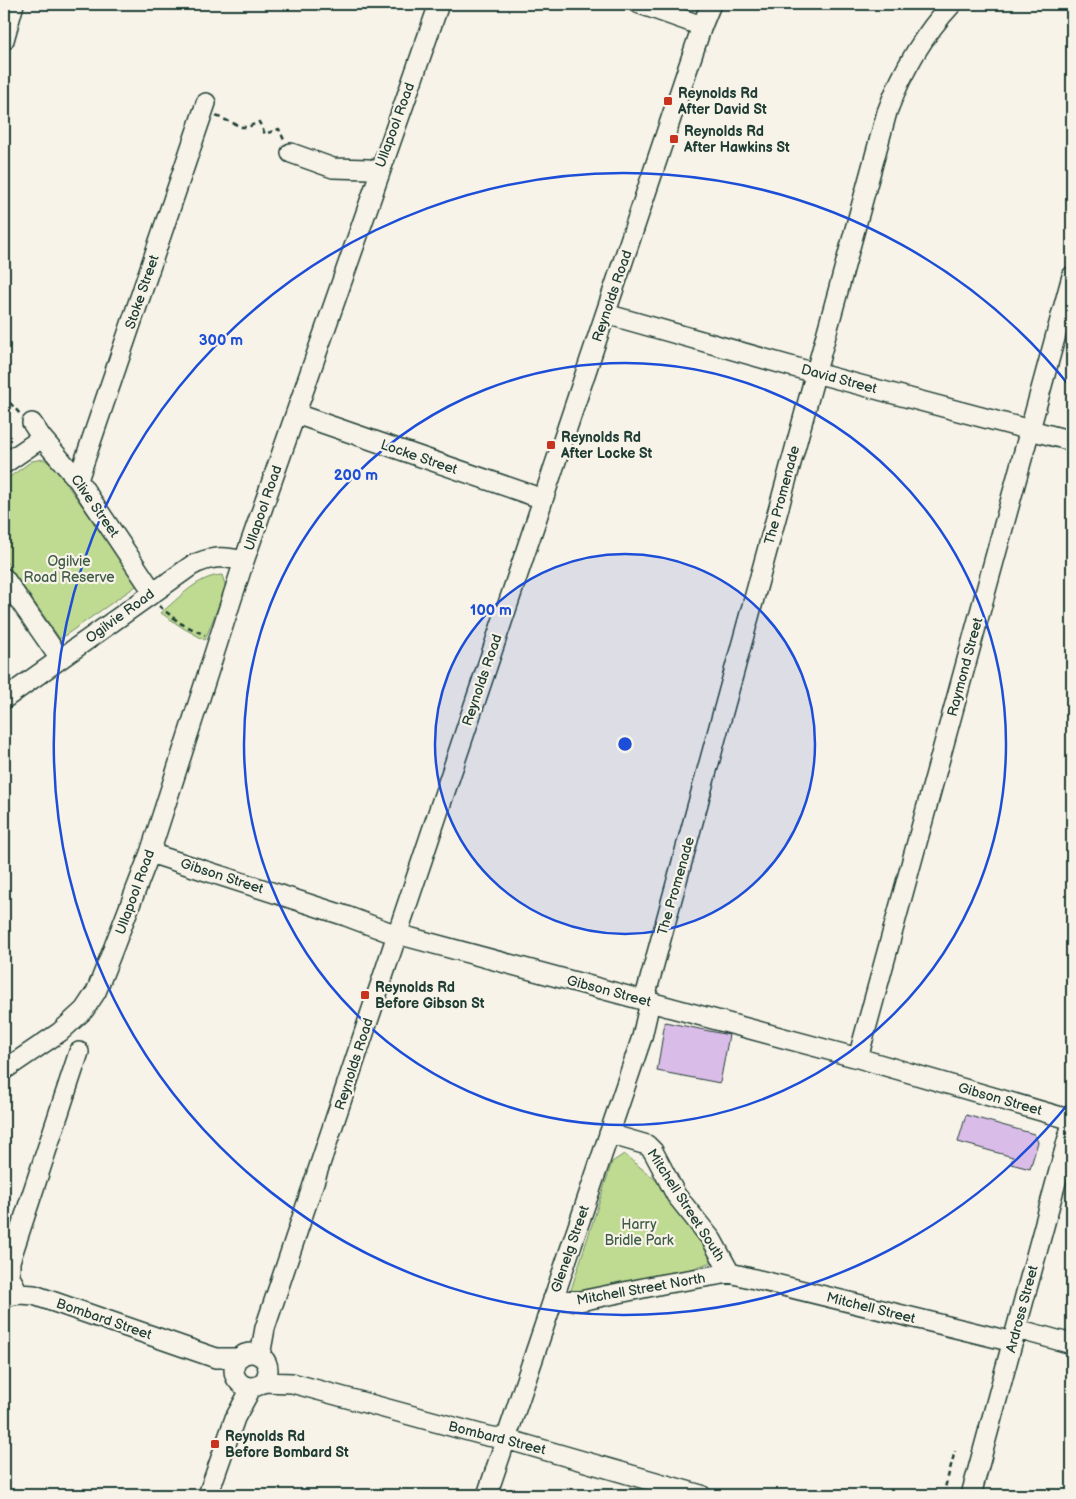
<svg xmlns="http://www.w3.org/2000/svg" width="1076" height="1499" font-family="'Balsamiq Sans',sans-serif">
<rect width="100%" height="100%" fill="#f7f3e8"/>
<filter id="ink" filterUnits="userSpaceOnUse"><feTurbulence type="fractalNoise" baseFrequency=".02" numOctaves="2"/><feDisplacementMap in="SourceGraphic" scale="10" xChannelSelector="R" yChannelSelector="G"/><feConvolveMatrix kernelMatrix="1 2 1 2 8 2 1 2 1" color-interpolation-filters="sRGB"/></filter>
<g filter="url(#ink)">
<!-- green -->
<path fill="#bfda91" stroke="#6f8c62" d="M44,459L54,467L139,584L60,639L4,559V481L32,461Z
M222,575L226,587L205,640L183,628L161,613C179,598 198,576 222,575Z
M624,1154L669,1191L714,1261L692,1269L569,1296L612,1162Z"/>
<!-- building -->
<path fill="#dabce9" stroke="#1f3d34" d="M665,1022L729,1035L720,1083L657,1071Z
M966,1115L1034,1134L1038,1142L1030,1169L1011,1164L1013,1157L958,1142Z"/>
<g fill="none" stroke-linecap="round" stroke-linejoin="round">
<defs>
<path id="minor" d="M640,4L702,26
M4,40L14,4
M291,153L333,168L369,169L379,172
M606,314L815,373L1072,441
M296,414L543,499
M32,423L42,438L78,480L153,592
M4,464L42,438
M78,480L206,103
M4,578L60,659
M4,699L191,566C210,556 224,556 244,561
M150,853L346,916L386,931L858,1058L1072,1120
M644,1001L887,112C902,72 922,36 952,4
M858,1058L1072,276
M4,1070L60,1032L84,1010L96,992L110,957L150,853L244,561L439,4
M609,1134L647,1145L653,1151L676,1195L712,1240L730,1273
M19,1294L34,1295L216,1358H239
M4,1297L19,1294L10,1277V1261L79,1052
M553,1299L580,1301L663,1284L730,1273L1013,1342
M1017,1329L1072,1344
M234 1370a17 17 0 1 1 34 0a17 17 0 1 1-34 0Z
M260,1356L265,1328L702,26L711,4
M262,1382L292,1383L487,1436L506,1439L701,1495
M208,1495L235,1418L252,1387
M487,1495L642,1037L650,1002
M971,1495L1072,1123"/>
</defs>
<!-- minor casing -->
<use href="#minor" stroke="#1f3d34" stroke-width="22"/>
<!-- path -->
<path stroke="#1f3d34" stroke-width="2.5" stroke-dasharray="5 4" stroke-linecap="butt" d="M216,116L242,127H248L259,122L265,134L279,129L284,140
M4,396L20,414
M159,606L180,623L205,635
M943,1495L955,1451"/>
<!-- minor -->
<use href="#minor" stroke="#f7f3e8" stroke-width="19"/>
</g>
</g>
<!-- distance rings -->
<circle cx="625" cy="744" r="190" fill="#1d4ed8" fill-opacity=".12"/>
<g fill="none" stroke="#1d4ed8" stroke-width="2.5">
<circle cx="625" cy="744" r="190"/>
<circle cx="625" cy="744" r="381"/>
<path d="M1072 1099A571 571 0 1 1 1072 389"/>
</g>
<!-- markers -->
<g fill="#c8321e" stroke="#f7f3e8" stroke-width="2">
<rect x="663" y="96" width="10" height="10" rx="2.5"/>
<rect x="669" y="134" width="10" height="10" rx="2.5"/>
<rect x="546" y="440" width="10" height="10" rx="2.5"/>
<rect x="360" y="990" width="10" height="10" rx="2.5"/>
<rect x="210" y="1439" width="10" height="10" rx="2.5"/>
</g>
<g text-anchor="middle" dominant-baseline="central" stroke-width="4.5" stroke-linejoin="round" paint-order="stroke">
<!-- poi labels -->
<g font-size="14" font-weight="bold" fill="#1f3d34" stroke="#f7f3e8" text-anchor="start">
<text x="678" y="93">Reynolds Rd<tspan x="678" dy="16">After David St</tspan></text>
<text x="684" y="131">Reynolds Rd<tspan x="684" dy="16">After Hawkins St</tspan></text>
<text x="561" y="437">Reynolds Rd<tspan x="561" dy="16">After Locke St</tspan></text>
<text x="375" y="987">Reynolds Rd<tspan x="375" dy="16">Before Gibson St</tspan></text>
<text x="225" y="1436">Reynolds Rd<tspan x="225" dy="16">Before Bombard St</tspan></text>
</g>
<!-- street labels -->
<g font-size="14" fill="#1f3d34" stroke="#f7f3e8">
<text transform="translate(395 125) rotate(-70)">Ullapool Road</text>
<text transform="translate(142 292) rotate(-71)">Stoke Street</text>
<text transform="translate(612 296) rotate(-71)">Reynolds Road</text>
<text transform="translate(839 379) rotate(15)">David Street</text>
<text transform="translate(419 457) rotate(19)">Locke Street</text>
<text transform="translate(782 495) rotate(-75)">The Promenade</text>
<text transform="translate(95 506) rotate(55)">Clive Street</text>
<text transform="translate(263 508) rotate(-71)">Ullapool Road</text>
<text transform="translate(120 616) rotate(-36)">Ogilvie Road</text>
<text transform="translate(965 667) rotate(-75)">Raymond Street</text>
<text transform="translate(482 680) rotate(-71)">Reynolds Road</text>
<text transform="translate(222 876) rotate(18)">Gibson Street</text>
<text transform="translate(676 886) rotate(-74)">The Promenade</text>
<text transform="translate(135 892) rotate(-70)">Ullapool Road</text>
<text transform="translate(609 991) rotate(15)">Gibson Street</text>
<text transform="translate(354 1064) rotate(-72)">Reynolds Road</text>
<text transform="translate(1000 1099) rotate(16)">Gibson Street</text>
<text transform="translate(686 1205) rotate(57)">Mitchell Street South</text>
<text transform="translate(570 1249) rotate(-71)">Glenelg Street</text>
<text transform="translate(641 1289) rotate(-10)">Mitchell Street North</text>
<text transform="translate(871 1308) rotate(14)">Mitchell Street</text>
<text transform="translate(1022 1309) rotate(-75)">Ardross Street</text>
<text transform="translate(104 1319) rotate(19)">Bombard Street</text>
<text transform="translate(497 1438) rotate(14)">Bombard Street</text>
</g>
<!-- park labels -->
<g font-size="14" fill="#3f5c47" stroke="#f7f3e8">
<text x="69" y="561">Ogilvie<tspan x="69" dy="16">Road Reserve</tspan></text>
<text x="639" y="1224">Harry<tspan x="639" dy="16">Bridle Park</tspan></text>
</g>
</g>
<circle cx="625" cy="744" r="8" fill="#1d4ed8" stroke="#f7f3e8" stroke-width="2.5"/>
<g font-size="15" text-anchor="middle" font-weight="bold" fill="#1d4ed8" stroke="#f7f3e8" stroke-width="4.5" stroke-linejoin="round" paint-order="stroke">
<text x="221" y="345">300 m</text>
<text x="356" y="480">200 m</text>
<text x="491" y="615">100 m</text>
</g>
<!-- margin -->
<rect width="1076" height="1499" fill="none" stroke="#f7f3e8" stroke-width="20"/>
<rect x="10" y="10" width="1056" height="1479" fill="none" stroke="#1f3d34" stroke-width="2" filter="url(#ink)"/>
</svg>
